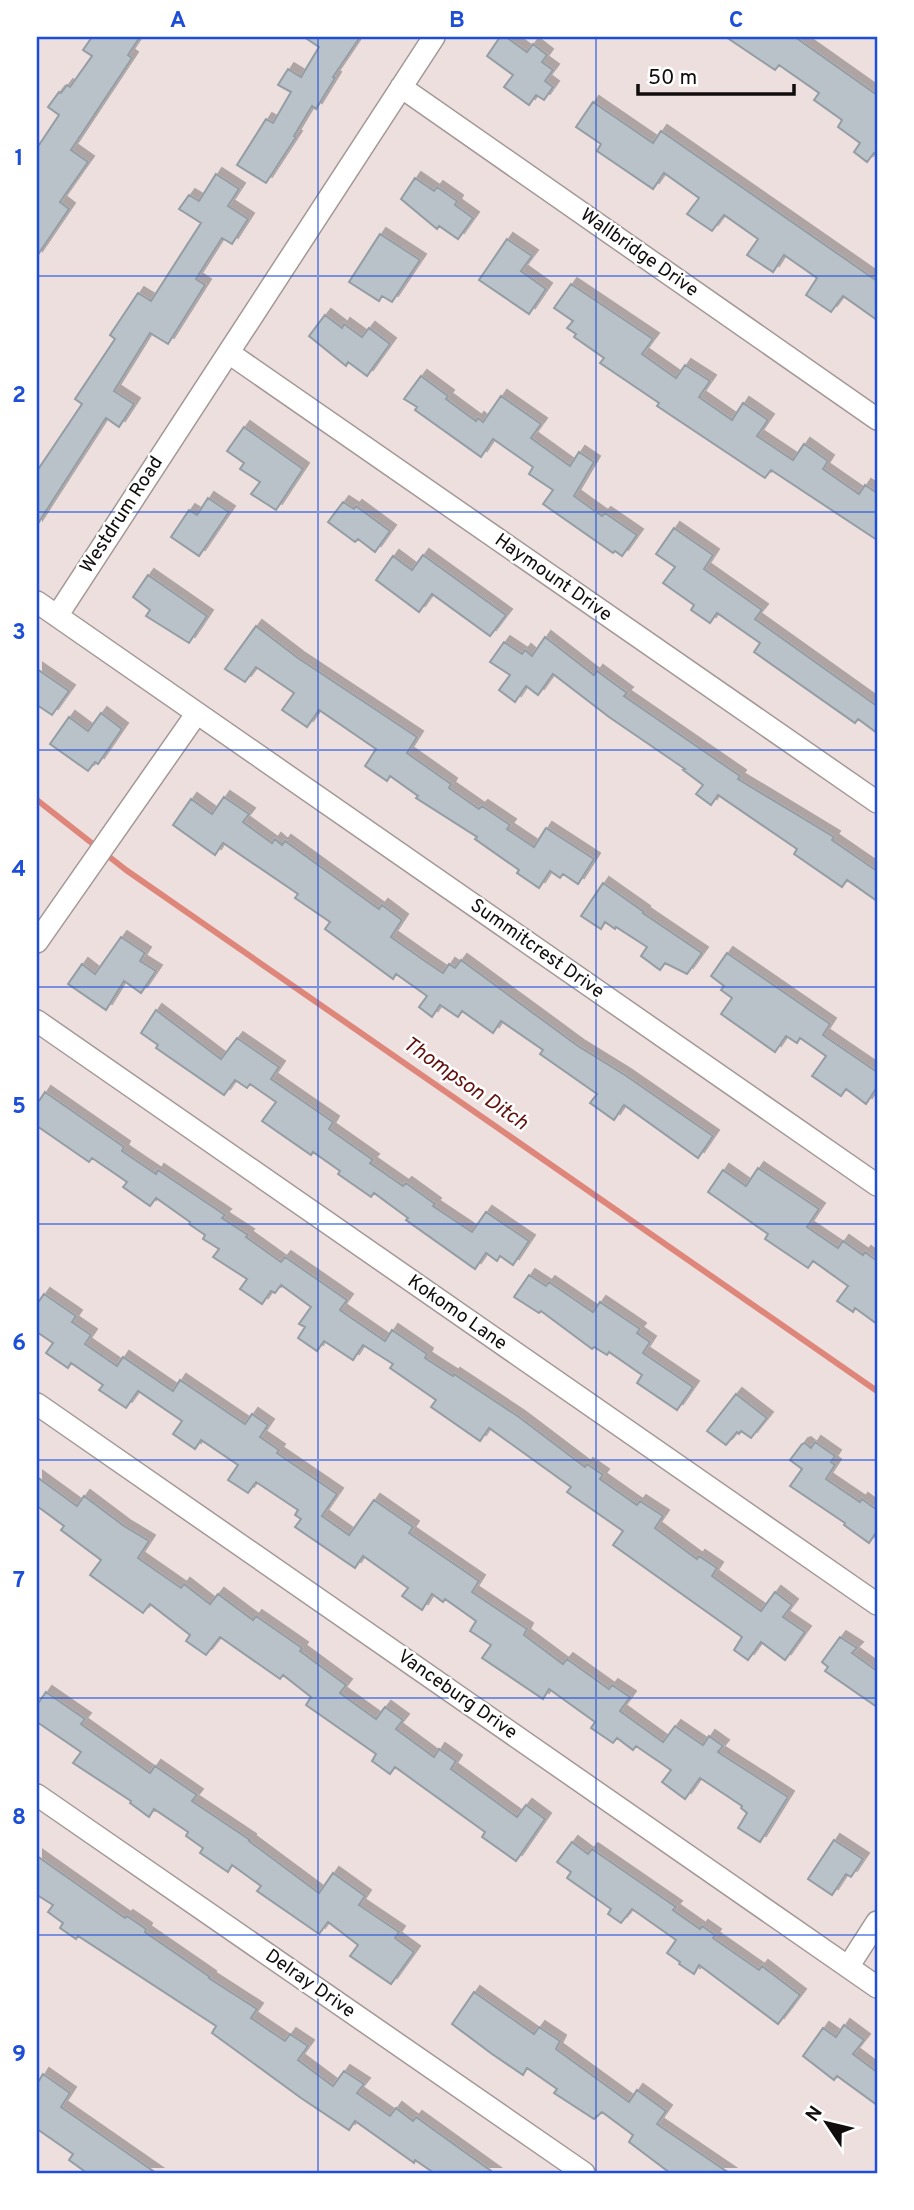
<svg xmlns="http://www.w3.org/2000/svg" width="914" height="2210" font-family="Overpass,sans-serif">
<defs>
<filter id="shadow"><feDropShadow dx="6" dy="-6" stdDeviation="0" flood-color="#0004"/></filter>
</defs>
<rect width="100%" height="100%" fill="#ecdfde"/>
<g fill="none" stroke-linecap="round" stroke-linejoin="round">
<!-- stream -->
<path stroke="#df867b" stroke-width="6" d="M37,800L126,870L877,1391"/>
</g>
<!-- building -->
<path fill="#b9c2c8" stroke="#949da3" stroke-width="2" filter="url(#shadow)" d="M92,37H140L128,55L132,58L71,150L88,162L60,202L69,209L37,256V148L59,115L48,107L59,92L61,93L67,85L70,87L92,56L83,50Z
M304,37H360L333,77L335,78L316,109L312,106L294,136L296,137L266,183L237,165L266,119L273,123L291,92L278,85L288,69L301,77L319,47Z
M500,37H506L527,52L533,44L547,55L542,62L553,70L545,81L553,87L544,100L536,95L529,105L504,87L513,75L487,56Z
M726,37H795L877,95V156L874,153L867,162L854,152L860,143L838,127L842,120L814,100L819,93L779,65L775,70Z
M593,102L653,143L661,131L877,281V320L843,296L831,312L806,295L817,278L784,255L773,272L747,255L758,239L724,215L712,231L687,214L699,198L664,173L653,189L597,151L601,144L576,127Z
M216,174L239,189L228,206L248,219L232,244L222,238L196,279L205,285L168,344L150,333L114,391L134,404L119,427L106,418L37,525V471L82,404L75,399L115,339L110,335L138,293L151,301L201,223L179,209L189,195L199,201Z
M415,178L434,191L437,187L457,201L455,205L473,218L458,239L439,226L437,229L401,199Z
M380,234L420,260L392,302L382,296L379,301L349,282Z
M507,239L532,256L521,271L546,289L529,314L479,280Z
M571,284L653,339L642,354L676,378L685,365L710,381L699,397L732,420L743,403L768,420L757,436L793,460L804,444L828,461L823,469L859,494L865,485L877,493V540L771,470L765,478L657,406L659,403L600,363L604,358L574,337L576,334L567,328L573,321L554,308Z
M325,315L342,328L344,324L362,337L369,328L390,344L367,376L348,362L346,366L309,336Z
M421,376L448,396L446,399L476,421L478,418L483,422L501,396L541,424L531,438L570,466L579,452L594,462L574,496L602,516L605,513L637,535L622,556L615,551L613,553L543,504L553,490L529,474L533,467L493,439L481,457L415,410L417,407L404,399Z
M244,427L303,469L276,510L251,494L260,482L240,469L244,463L227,451Z
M208,498L229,512L199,556L171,537L189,510L197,515Z
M343,502L354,509L356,506L390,531L375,552L358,539L355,542L328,522Z
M674,528L713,555L704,569L762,610L755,619L877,706V733L858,719L855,723L754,652L760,643L717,613L710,623L691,610L694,605L663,583L675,567L656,554Z
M423,555L506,615L490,636L432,594L419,612L376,580L393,556L412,570Z
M148,575L207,616L189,643L146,616L150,610L133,597Z
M256,626L298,658L417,737L407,753L451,784L449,788L479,809L482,806L510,825L507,829L534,847L546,828L594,859L578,884L563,874L560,878L550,871L539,888L517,873L519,870L475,839L477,837L416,798L418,796L390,776L387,781L365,766L376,749L319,710L307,727L282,710L294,693L256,667L245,682L225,669Z
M545,637L594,675L597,671L627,693L624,696L740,776L738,779L834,837L832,840L877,871V901L847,880L842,887L794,854L797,849L718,795L711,805L696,794L703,785L683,770L685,769L609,717L553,674L538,695L526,686L515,702L499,690L510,675L490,662L504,642L522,654L525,650L532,656Z
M37,669L69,691L52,715L37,705Z
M101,713L122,729L98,764L95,762L88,771L50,744L69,717L88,731Z
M224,797L249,814L243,822L272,843L275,839L282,845L285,841L379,909L382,905L402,920L391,937L425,961L443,973L449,964L455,968L461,960L578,1046L625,1075L713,1136L698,1158L624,1105L614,1120L590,1103L597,1094L540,1054L543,1050L501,1021L493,1033L462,1011L458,1017L440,1005L432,1017L419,1007L427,996L396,974L393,979L325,929L330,922L295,898L298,894L223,843L215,855L173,825L191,799L212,814Z
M603,883L644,912L643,913L702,953L687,974L665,963L660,970L641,956L647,947L616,927L615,929L605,922L601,929L581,916Z
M121,937L145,953L140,961L156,971L141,993L124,981L106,1010L68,984L82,964L95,974Z
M727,953L830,1024L823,1035L877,1072V1087L866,1104L846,1089L841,1096L812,1076L826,1056L800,1038L797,1043L786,1036L775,1052L721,1014L732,998L721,990L724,986L711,976Z
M156,1010L221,1059L237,1038L279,1067L271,1079L333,1122L329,1129L373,1160L370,1163L403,1186L406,1183L435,1204L433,1206L472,1232L486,1212L529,1241L513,1265L500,1256L497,1261L486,1253L475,1269L406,1220L408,1218L374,1193L371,1197L338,1174L340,1171L313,1152L311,1155L262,1121L276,1102L250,1084L247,1088L235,1080L224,1095L156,1048L158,1045L141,1033Z
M45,1092L124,1147L122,1151L156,1174L158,1170L225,1215L222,1218L248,1235L246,1237L281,1262L285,1257L347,1300L340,1310L385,1341L392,1330L427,1354L425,1358L453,1376L454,1374L519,1417L585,1467L587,1464L603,1475L600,1479L637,1505L640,1501L663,1516L655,1528L697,1559L699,1556L717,1568L712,1576L761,1611L775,1592L792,1605L783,1617L805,1632L785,1660L761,1642L748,1660L734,1650L742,1637L613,1545L623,1531L567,1492L571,1487L489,1428L480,1441L431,1407L436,1400L390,1368L393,1364L363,1345L353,1360L324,1341L317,1351L298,1338L305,1327L299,1324L311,1307L281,1285L275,1293L271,1291L262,1304L240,1289L247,1279L213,1257L219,1249L203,1239L205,1235L189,1224L190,1222L156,1198L150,1206L123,1187L127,1182L92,1158L89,1162L37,1126V1104Z
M758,1168L819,1209L807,1227L838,1248L843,1241L863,1255L865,1252L877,1261V1324L855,1308L853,1312L837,1301L848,1286L813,1261L808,1268L765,1239L768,1234L708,1192L723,1170L746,1186Z
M529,1275L546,1286L549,1282L593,1312L600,1302L640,1329L637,1333L650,1342L643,1353L693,1387L677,1410L637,1383L642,1375L609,1352L607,1355L594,1347L592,1349L541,1311L539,1313L514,1297Z
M44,1294L76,1316L72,1322L91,1335L85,1344L117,1366L123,1357L173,1391L180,1380L245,1424L252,1414L268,1425L260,1437L279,1450L277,1453L337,1494L322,1516L349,1535L374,1500L413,1527L409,1533L479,1581L472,1592L527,1629L524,1635L563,1664L567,1659L609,1689L612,1685L630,1697L620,1711L663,1742L675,1726L703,1745L709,1736L723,1746L718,1752L788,1797L760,1842L738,1828L747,1813L741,1808L742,1806L700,1778L685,1799L662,1782L671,1770L636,1746L633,1750L617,1738L613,1743L591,1728L595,1722L549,1689L543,1699L482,1658L491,1645L470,1631L476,1621L445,1599L443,1602L432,1594L422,1610L402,1596L408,1588L363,1556L355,1568L295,1527L301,1519L295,1515L298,1510L256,1482L248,1493L228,1480L238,1465L201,1440L195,1449L173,1434L182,1421L138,1391L126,1408L99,1390L103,1385L71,1363L68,1368L46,1353L53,1343L37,1332V1304Z
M736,1394L767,1418L751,1438L741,1431L739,1434L737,1432L726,1445L707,1431Z
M815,1442L835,1456L831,1462L835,1465L826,1479L860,1502L862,1499L877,1510V1531L869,1543L844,1525L845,1523L790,1486L802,1469L790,1460L802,1444L805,1443L811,1448Z
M37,1477L77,1506L84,1496L124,1526L149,1541L138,1558L181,1588L184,1584L210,1604L218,1594L253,1620L256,1616L302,1648L300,1651L346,1685L340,1693L376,1719L385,1707L403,1720L396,1729L434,1757L439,1749L456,1761L451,1769L517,1817L526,1805L545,1819L516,1861L482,1837L485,1832L395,1767L390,1774L372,1761L376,1754L306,1705L311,1697L283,1675L280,1679L220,1637L206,1655L186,1641L190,1635L150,1604L143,1613L90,1575L101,1560L61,1530L64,1526L37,1506Z
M840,1637L857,1648L852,1653L877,1671V1707L825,1671L828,1667L822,1662Z
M46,1692L85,1719L81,1724L150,1773L155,1766L197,1795L192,1801L250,1840L249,1841L319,1893L333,1873L365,1896L359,1905L399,1932L395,1938L414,1952L391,1984L350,1956L358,1945L328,1922L319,1934L257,1891L261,1886L232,1865L228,1872L200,1853L203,1848L186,1836L188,1832L154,1809L149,1817L130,1803L131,1801L73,1763L81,1752L37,1722V1705Z
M834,1840L863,1859L851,1877L846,1874L832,1895L808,1879Z
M572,1842L588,1854L592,1849L676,1907L673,1910L700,1929L702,1926L715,1935L713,1938L759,1970L762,1966L800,1995L778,2024L699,1965L694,1974L679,1964L680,1962L667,1953L676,1940L632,1909L621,1923L608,1914L611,1909L567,1878L571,1872L557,1862Z
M37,1856L125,1918L127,1916L146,1929L145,1932L210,1977L209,1978L257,2009L251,2018L285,2041L290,2034L308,2046L298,2060L333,2086L344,2071L364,2084L357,2093L390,2116L396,2108L413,2121L416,2117L494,2173H434L415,2160L414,2163L355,2121L349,2130L301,2098L212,2033L216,2026L78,1936L76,1939L60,1928L63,1923L48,1912L53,1905L37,1895Z
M474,1992L534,2034L539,2027L560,2041L556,2049L629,2102L637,2090L666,2111L657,2124L729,2173H670L629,2142L633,2135L602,2112L594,2119L554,2093L557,2089L527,2068L523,2075L492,2054L452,2024Z
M844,2025L864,2040L853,2054L877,2072V2105L837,2076L834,2080L803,2056L823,2028L836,2037Z
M43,2074L70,2093L61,2107L156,2173H87L69,2160L73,2154L37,2129V2084Z"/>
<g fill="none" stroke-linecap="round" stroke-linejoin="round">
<defs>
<path id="minor" d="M401,87L877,419
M229,353L877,802
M37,602L877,1185
M57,616L434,37
M37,942L197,713
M37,1021L877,1604
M37,1404L877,1987
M37,1795L584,2173
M848,1967L877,1922"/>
</defs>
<!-- minor casing -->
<use href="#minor" stroke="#a39896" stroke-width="24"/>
<!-- minor -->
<use href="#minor" stroke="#fff" stroke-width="21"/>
</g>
<!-- grid -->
<path fill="none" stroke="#1d4ed8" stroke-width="2" stroke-opacity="0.55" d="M318,37V2173M596,37V2173M37,276H877M37,512H877M37,750H877M37,987H877M37,1224H877M37,1460H877M37,1698H877M37,1935H877"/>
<g text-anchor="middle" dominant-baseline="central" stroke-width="5" stroke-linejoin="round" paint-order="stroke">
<!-- street labels -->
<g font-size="19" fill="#100d0c" stroke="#fff">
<text transform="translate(639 253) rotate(35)">Wallbridge Drive</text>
<text transform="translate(122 515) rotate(-57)">Westdrum Road</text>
<text transform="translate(553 578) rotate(35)">Haymount Drive</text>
<text transform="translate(537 949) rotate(35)">Summitcrest Drive</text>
<text transform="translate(457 1313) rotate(35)">Kokomo Lane</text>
<text transform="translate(457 1695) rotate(35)">Vanceburg Drive</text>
<text transform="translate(310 1984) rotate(35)">Delray Drive</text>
</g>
<!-- water labels -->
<g font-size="21" font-style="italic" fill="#61110e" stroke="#fff">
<text transform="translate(465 1084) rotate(35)">Thompson Ditch</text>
</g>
</g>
<!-- border -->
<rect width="914" height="2210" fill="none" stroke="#ffffff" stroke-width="77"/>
<!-- north arrow -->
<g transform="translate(827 2123) rotate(305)" stroke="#ffffff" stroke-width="5" paint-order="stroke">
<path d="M0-5L12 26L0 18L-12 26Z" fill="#100d0c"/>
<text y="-10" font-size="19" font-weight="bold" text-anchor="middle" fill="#100d0c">N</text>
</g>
<!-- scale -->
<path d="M638 84v10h156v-10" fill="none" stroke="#100d0c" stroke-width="3.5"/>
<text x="648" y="84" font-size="21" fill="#100d0c" stroke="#ffffff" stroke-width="5" paint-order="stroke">50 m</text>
<rect x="38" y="38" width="838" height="2134" fill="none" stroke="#1d4ed8" stroke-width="2.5"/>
<g font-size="23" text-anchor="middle" font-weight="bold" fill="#1d4ed8">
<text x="178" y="27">A</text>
<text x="457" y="27">B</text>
<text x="736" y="27">C</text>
<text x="19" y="165">1</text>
<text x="19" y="402">2</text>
<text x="19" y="639">3</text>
<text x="19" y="876">4</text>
<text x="19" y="1113">5</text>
<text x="19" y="1350">6</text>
<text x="19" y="1587">7</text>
<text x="19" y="1824">8</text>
<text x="19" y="2061">9</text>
</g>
</svg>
